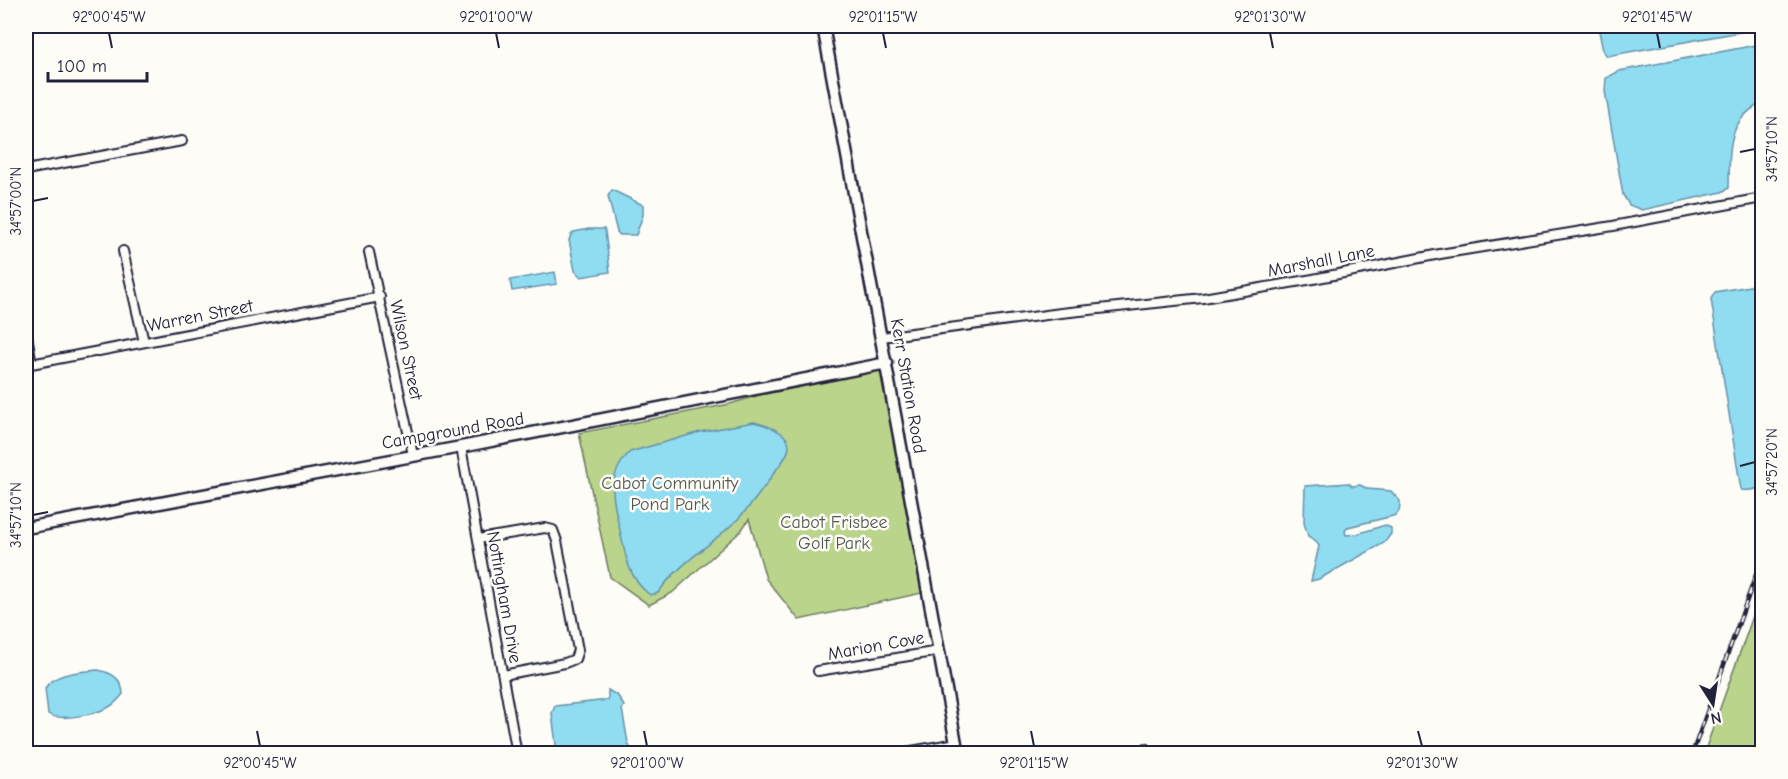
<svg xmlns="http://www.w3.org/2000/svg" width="1788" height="779" font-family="'Comic Neue',sans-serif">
<rect width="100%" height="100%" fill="#fdfcf7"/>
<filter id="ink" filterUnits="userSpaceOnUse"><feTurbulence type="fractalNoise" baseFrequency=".0167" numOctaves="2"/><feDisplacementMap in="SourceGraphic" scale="12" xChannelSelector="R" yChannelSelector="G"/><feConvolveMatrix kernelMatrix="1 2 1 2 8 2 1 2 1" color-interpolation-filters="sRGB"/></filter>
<g filter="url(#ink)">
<!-- green -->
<path fill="#bad48b" stroke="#6e7b63" stroke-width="1.5" d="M887,363L922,593L799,620L766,579L749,519L741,531L672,593L649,605L610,577L579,433L730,404L818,377Z
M1762,591V753H1704Z"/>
<!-- water -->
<path fill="#90dcf1" stroke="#6492a8" stroke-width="1.5" d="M1598,26H1762V28L1607,56L1603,51Z
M1762,44V103C1725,121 1730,152 1729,188L1722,192L1642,210L1629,205L1623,195L1605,91L1606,78L1619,71Z
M612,190L643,205V215L636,235H620L617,232L608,196Z
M589,229H604L605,231L610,272L581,277L575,271L569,240L571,235L574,232Z
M555,272L557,284L512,291L510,280Z
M1762,284V484C1757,491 1749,491 1741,490L1711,299L1715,292Z
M754,422C766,425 789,432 789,446C789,455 781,463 776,470C765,487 753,503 739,518C713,544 679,563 658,593L650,595C627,578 625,552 619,526C616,514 613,501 613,489C613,476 620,461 630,452L700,432Z
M1349,483L1352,486L1360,485L1368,489L1391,491L1400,501C1400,509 1400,513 1393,516L1348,527L1345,531L1346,535L1357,534L1385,525L1391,528V534L1384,543L1319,579L1311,581L1319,546L1316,541L1308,536L1304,523L1305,486Z
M98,670C112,673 122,678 123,694C119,699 115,704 109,707C97,714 60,722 48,714L45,688C55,672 80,672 98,670Z
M608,690L618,696L624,706L622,709L628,743L633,753H557L552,713L555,706L608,700Z"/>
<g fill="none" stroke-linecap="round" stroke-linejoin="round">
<defs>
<path id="street" d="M26,170L182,141
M123,251L144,342
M369,252L413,455
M26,329L32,364
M882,337L1061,313L1203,298L1313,279L1440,254L1613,226L1762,198
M26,365L380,297
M461,447L517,754
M478,539L545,528L553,530L557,541L578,650L575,659L565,663L503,675
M818,671L939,651
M1146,748L1148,754
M894,754L957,743"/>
<path id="secondary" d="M823,26L958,754
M26,528L461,447L887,363"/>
</defs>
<!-- street casing -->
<use href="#street" stroke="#22223b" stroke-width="12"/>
<!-- secondary casing -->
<use href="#secondary" stroke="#22223b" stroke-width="15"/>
<!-- street -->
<use href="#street" stroke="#fdfcf7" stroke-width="8"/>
<!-- secondary -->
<use href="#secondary" stroke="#fdfcf7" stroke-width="10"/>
<defs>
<path id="rail" d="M1692,754L1762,558"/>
</defs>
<!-- rail casing -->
<use href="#rail" stroke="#22223b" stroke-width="4.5"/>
<!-- rail -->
<use href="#rail" stroke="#fdfcf7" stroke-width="2" stroke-dasharray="7" stroke-linecap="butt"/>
</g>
</g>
<!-- ticks -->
<path fill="none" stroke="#22223b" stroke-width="2" d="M109,33L112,48M496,33L499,48M883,33L886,48M1270,33L1273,48M1657,33L1660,48M1740,152L1755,149M33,201L48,198M1740,466L1755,462M33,515L48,512M257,731L260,746M644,731L647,746M1031,731L1034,746M1418,731L1422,746"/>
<g text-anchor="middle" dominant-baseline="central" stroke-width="5" stroke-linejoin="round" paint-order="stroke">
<!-- street labels -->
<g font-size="18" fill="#22223b" stroke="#fdfcf7">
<text transform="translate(1321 261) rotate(-11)">Marshall Lane</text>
<text transform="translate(200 316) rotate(-11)">Warren Street</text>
<text transform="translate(406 350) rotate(78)">Wilson Street</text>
<text transform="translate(908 386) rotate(80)">Kerr Station Road</text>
<text transform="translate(453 431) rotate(-10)">Campground Road</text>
<text transform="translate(504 597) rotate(80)">Nottingham Drive</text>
<text transform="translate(876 646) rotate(-10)">Marion Cove</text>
</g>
<!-- park labels -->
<g font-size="18" fill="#505753" stroke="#fdfcf7">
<text x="670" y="483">Cabot Community<tspan x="670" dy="21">Pond Park</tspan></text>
<text x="834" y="522">Cabot Frisbee<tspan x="834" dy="21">Golf Park</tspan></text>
</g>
</g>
<!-- margin -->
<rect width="1788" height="779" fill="none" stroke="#fdfcf7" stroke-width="66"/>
<!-- north arrow -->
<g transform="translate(1713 704) rotate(168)" stroke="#fdfcf7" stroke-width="4.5" paint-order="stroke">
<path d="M0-4.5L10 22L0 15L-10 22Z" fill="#22223b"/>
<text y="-9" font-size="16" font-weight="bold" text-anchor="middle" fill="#22223b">N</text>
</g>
<!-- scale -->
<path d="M48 72v9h99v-9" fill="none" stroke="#22223b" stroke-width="3"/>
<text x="57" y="72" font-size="18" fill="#22223b" stroke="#fdfcf7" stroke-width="4.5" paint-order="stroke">100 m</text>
<rect x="33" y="33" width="1722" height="713" fill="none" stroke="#22223b" stroke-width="2"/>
<g font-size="15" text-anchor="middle" fill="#22223b">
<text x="109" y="22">92°00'45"W</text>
<text x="496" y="22">92°01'00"W</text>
<text x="883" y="22">92°01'15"W</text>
<text x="1270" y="22">92°01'30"W</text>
<text x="1657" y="22">92°01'45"W</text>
<text transform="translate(1772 149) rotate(-90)" y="5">34°57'10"N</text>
<text transform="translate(16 201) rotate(-90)" y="5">34°57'00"N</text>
<text transform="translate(1772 462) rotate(-90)" y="5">34°57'20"N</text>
<text transform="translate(16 515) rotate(-90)" y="5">34°57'10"N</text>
<text x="260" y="768">92°00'45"W</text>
<text x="647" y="768">92°01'00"W</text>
<text x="1034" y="768">92°01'15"W</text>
<text x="1422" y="768">92°01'30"W</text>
</g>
</svg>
